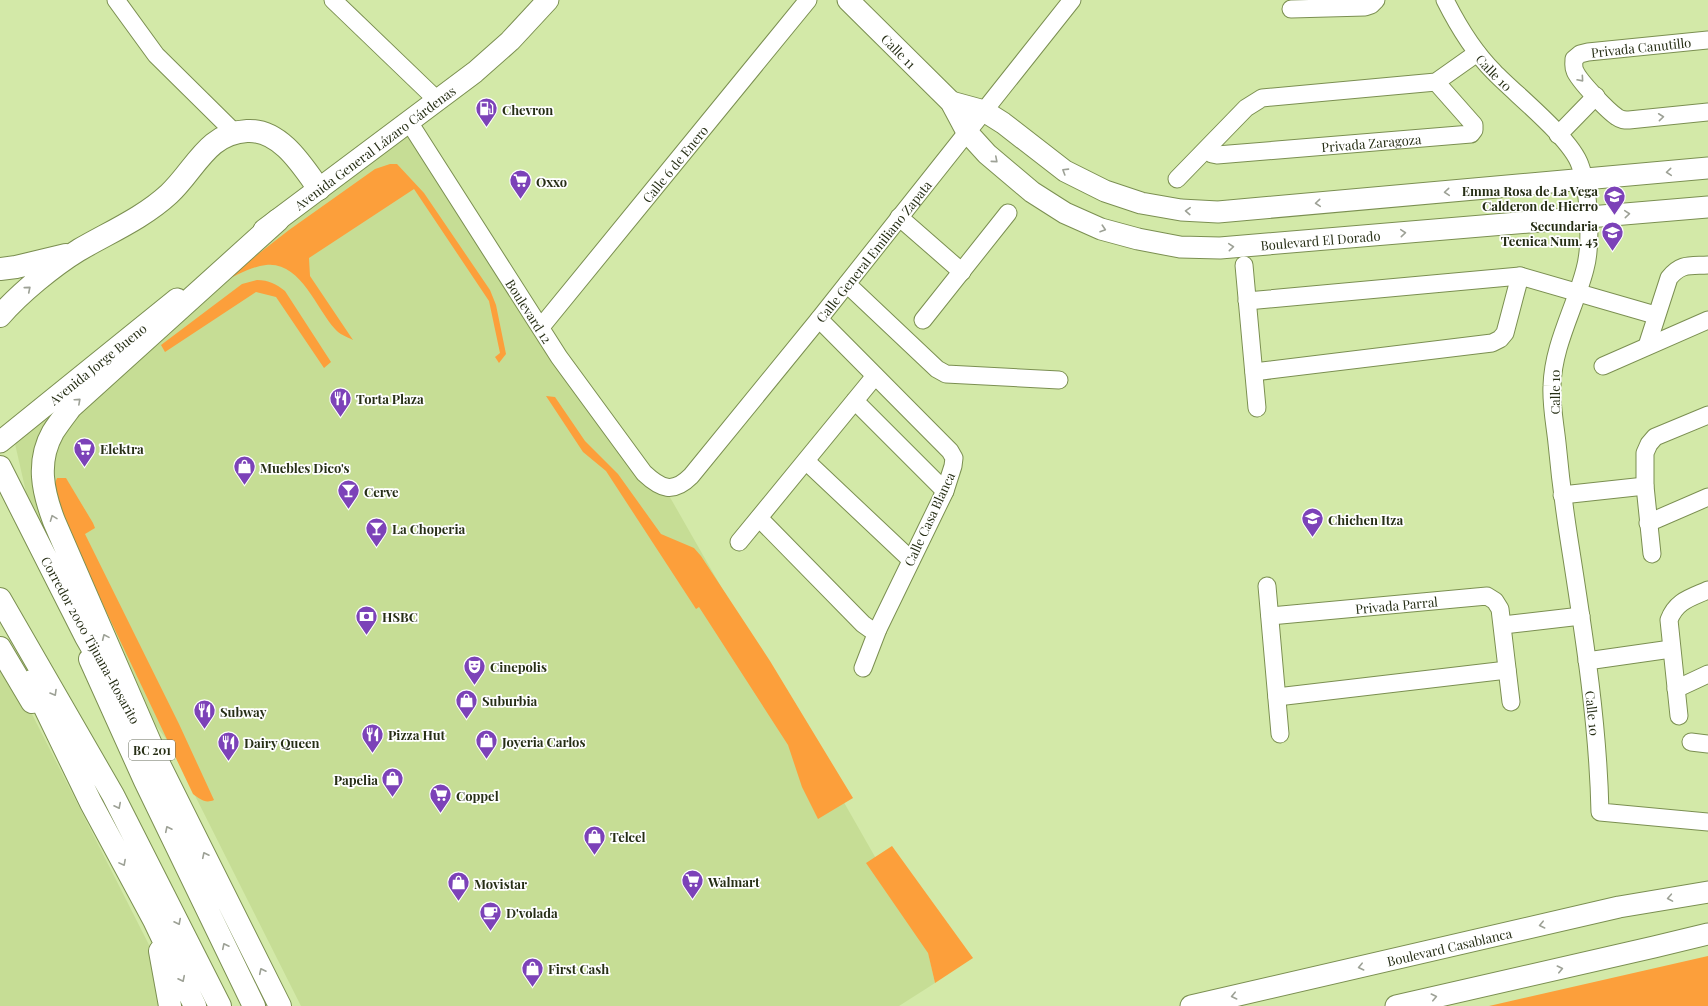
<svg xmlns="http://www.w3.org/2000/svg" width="1708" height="1006" font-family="'Playfair Display',serif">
<rect width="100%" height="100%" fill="#d3e9a8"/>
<!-- built -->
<path fill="#c6dd95" d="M407,111L639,471L667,492L927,948L935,983L899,1006H301L167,740L88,637L36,536L13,435Z
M0,651L180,1006H0Z"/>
<!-- green -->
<path fill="#fc9f3b" d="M390,164H397L424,193L490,290L496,305L506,354L499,363L495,357L500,353L489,301L414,189L309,258L310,276L353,340C347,337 339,334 335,329C316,308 300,261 266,265C250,267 235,276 221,283L289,230L375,169Z
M257,280C269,280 276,284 285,291L331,362L324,368L276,297L256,292L165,352L161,345L242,284Z
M546,396L555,397L585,441L618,474L661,534L694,548L701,556L770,661L853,798L818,819L802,787L788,745L699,607L696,609L606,471L583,452Z
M57,478H66L93,523L95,528L85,534L179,724L214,800C205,804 200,799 193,794L105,609L58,506L54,485Z
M892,846L973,958L935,983L928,953L866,863Z
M1708,956V1006H1489Z"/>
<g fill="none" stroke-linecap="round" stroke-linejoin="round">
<defs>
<g id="minor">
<path d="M116,0L156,55L235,133"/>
<path d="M333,0L437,100"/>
<path id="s1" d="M1445,0C1458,26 1473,51 1494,72C1515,94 1571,138 1580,165C1589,189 1592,244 1585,269C1575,308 1553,345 1552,386C1551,405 1555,424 1557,443C1560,475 1564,507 1569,539C1583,629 1598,720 1600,812L1708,822"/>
<path d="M1291,9L1365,7L1371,5L1376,0"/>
<path d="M1708,40L1588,52L1580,54L1574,59C1574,64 1573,67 1575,71C1579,81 1608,111 1617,117C1621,120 1624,120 1629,120L1708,112"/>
<path id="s2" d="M409,122L559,357L644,473C661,489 673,494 691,476L819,319L1072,0"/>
<path d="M1558,135L1596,96"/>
<path id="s3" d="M1207,149L1212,154L1217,155L1471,134L1474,130V125L1436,82"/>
<path d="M1177,179L1246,108L1262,98L1436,82L1477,53"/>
<path d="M899,217L962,272"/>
<path d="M1244,265L1257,408"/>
<path d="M847,284L937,369L946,374L1059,380"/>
<path d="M1247,301L1520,276L1655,315"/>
<path d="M819,319L950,451L954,458L953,466L945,491L878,629L863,668"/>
<path d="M923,320L1008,213"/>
<path id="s4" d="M541,327L808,0"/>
<path d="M1647,346L1669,278C1681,263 1690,266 1708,265"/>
<path d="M1603,366L1708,320"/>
<path d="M1254,372L1492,343L1500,339L1505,333L1520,276"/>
<path d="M855,401L945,491"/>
<path d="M806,461L911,560"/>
<path d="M1562,495L1645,486"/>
<path d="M759,518L863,624L870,629H878"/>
<path d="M1648,523L1708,497"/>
<path d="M739,542L875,376"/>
<path d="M1652,554L1645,486V453L1649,444L1655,437L1708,415"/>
<path d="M1267,586L1280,734"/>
<path id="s5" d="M1270,616L1487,596L1495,601L1500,609L1511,702"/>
<path d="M1503,625L1581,616"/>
<path d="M1587,661L1671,649"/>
<path d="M1676,689L1708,674"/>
<path d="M1277,697L1507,670"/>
<path d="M1679,716L1669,620C1676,601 1690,598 1708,590"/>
<path d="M1691,742L1708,744"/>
</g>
<g id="major">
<path id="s6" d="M848,0L951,102L967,132L987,154L1032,192L1065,213L1101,229L1138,239L1180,247L1220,248L1708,207"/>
<path d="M951,102L984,111L1003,123L1065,171L1105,191L1141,203L1181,210L1218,212L1708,168"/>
<path id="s7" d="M264,230L475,72L510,41L548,0"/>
<path id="s8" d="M0,442L177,299"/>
<path id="s9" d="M1191,1006L1619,907L1708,892"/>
<path d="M1396,1006L1654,947L1708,934"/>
</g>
<path id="highway" d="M0,269L16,267L66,255
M0,316C20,293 53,266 79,250C110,232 143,218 169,194C195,170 207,133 247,131C280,129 302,165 319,189
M0,467L86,637L106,672
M0,599L113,795L220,1006
M0,648L32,702
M90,659L145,781L254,1006
M32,681L91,803L154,920L195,1006
M152,750L280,1006
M159,763L54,521C43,492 36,462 53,432C58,424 65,415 71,407L278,220
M160,951L170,1006"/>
</defs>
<!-- minor casing -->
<use href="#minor" stroke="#7b8f51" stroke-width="19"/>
<!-- major casing -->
<use href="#major" stroke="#7b8f51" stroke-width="23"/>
<!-- highway casing -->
<use href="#highway" stroke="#7b8f51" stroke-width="24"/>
<!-- minor -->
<use href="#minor" stroke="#fff" stroke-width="17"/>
<!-- major -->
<use href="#major" stroke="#fff" stroke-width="21"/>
<!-- highway -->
<use href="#highway" stroke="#fff" stroke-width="22"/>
</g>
<!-- one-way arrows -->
<defs><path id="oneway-chevron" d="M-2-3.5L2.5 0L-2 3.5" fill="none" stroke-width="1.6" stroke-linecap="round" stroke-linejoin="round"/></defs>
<g stroke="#9da196">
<use href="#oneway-chevron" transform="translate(1581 79) rotate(49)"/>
<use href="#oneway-chevron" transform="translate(1661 117) rotate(-6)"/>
<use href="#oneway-chevron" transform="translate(995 160) rotate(41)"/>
<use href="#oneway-chevron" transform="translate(1065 171) rotate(-148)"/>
<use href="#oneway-chevron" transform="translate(1669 172) rotate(175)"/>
<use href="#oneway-chevron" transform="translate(1447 192) rotate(175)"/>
<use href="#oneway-chevron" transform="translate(1318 203) rotate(175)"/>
<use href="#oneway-chevron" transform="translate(1188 211) rotate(-177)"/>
<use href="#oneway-chevron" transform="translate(1627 214) rotate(-5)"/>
<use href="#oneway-chevron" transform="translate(1103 229) rotate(18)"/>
<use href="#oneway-chevron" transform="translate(1403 233) rotate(-5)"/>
<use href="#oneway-chevron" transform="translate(1231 247) rotate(-5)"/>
<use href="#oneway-chevron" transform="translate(28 289) rotate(-40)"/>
<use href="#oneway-chevron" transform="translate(78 401) rotate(-42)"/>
<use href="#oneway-chevron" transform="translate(53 518) rotate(-111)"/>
<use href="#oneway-chevron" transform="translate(105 637) rotate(-114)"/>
<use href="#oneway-chevron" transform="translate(54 693) rotate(60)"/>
<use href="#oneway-chevron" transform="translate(118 806) rotate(63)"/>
<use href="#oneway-chevron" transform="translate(168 829) rotate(-116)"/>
<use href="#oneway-chevron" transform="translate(205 855) rotate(-116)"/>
<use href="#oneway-chevron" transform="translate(123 863) rotate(62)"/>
<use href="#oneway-chevron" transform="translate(1670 898) rotate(170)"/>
<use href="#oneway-chevron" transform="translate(178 922) rotate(63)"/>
<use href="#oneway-chevron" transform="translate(1542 925) rotate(167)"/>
<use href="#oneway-chevron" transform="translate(225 946) rotate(-116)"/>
<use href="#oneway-chevron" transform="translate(1361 967) rotate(167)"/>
<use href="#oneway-chevron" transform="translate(1560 969) rotate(-13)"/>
<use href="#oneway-chevron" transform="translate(262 971) rotate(-116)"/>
<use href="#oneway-chevron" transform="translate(182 979) rotate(64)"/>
<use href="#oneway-chevron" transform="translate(1234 996) rotate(167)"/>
<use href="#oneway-chevron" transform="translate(1434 997) rotate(-13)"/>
</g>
<!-- icons -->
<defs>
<symbol id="fuel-pin" viewBox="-11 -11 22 30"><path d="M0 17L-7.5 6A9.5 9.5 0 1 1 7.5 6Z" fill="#7c42b8" stroke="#fff"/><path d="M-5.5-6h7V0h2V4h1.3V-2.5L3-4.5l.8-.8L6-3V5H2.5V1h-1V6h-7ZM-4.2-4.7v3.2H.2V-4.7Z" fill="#fff"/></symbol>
<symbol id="supermarket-pin" viewBox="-11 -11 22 30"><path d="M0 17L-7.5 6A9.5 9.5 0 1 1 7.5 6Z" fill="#7c42b8" stroke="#fff"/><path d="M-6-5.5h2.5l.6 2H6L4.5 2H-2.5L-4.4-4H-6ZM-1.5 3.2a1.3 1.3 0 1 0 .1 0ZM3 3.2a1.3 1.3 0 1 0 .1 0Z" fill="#fff"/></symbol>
<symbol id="school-pin" viewBox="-11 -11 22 30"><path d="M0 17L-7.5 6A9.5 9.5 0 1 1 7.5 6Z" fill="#7c42b8" stroke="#fff"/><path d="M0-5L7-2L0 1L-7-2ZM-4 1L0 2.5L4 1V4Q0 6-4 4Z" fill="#fff"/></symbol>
<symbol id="restaurant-pin" viewBox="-11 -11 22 30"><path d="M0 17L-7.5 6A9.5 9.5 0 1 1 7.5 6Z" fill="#7c42b8" stroke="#fff"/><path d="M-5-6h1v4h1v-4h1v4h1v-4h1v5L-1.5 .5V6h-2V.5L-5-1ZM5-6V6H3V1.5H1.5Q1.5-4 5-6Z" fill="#fff"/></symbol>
<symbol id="shop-pin" viewBox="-11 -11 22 30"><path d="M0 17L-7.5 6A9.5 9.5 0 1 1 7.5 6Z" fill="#7c42b8" stroke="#fff"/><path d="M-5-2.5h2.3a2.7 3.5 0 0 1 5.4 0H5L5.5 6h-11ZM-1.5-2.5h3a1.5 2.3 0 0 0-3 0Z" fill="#fff"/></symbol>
<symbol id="bar-pin" viewBox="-11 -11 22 30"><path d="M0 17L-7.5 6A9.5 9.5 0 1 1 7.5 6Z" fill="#7c42b8" stroke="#fff"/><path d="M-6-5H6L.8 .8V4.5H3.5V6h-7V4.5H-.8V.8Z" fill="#fff"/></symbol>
<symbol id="bank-pin" viewBox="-11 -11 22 30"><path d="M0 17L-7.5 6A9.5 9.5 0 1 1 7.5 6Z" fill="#7c42b8" stroke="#fff"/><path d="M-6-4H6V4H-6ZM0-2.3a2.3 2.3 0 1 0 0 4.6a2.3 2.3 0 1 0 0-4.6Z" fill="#fff"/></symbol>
<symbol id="theatre-pin" viewBox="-11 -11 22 30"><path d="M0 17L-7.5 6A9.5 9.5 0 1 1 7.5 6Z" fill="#7c42b8" stroke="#fff"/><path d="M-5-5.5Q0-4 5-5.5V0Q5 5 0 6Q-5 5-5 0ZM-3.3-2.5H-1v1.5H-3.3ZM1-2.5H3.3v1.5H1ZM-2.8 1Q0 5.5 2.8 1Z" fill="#fff"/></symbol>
<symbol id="cafe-pin" viewBox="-11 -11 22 30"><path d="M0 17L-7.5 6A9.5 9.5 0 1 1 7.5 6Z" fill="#7c42b8" stroke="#fff"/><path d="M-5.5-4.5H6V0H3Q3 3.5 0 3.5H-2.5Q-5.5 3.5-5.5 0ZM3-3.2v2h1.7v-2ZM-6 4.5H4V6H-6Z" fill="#fff"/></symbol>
</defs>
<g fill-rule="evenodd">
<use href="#fuel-pin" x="474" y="96" width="25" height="34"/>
<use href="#supermarket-pin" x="508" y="168" width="25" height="34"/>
<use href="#school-pin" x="1602" y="184" width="25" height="34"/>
<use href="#school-pin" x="1600" y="220" width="25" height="34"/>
<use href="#restaurant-pin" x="328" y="386" width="25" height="34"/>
<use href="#supermarket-pin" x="72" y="436" width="25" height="34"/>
<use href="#shop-pin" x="232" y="454" width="25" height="34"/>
<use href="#bar-pin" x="336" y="478" width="25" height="34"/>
<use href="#school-pin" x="1300" y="506" width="25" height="34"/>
<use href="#bar-pin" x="364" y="516" width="25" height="34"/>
<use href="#bank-pin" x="354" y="604" width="25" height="34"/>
<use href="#theatre-pin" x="462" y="654" width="25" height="34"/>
<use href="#shop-pin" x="454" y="688" width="25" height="34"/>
<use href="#restaurant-pin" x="192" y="698" width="25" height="34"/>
<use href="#restaurant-pin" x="360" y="722" width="25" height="34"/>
<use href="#shop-pin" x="474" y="728" width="25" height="34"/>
<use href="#restaurant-pin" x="216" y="730" width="25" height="34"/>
<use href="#shop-pin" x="380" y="766" width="25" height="34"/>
<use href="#supermarket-pin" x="428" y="782" width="25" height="34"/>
<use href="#shop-pin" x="582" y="824" width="25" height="34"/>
<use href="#supermarket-pin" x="680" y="868" width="25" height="34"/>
<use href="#shop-pin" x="446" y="870" width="25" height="34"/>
<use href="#cafe-pin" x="478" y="900" width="25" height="34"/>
<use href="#shop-pin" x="520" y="956" width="25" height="34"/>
</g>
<g text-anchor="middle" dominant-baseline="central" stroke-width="3.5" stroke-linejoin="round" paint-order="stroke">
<!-- shield labels -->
<rect fill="#fff" stroke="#676d5b" stroke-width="1" x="129" y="740" width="46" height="20" rx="3"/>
<g font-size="12" font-weight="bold" fill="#262e15">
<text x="152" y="750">BC 201</text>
</g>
<!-- street labels -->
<g font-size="13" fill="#262e15" stroke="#fff">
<text transform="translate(1641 47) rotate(-6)">Privada Canutillo</text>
<text stroke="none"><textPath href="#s6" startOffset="72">Calle 11</textPath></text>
<text stroke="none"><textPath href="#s1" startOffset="88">Calle 10</textPath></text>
<text stroke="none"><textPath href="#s3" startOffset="167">Privada Zaragoza</textPath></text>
<text stroke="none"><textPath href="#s7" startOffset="138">Avenida General Lázaro Cárdenas</textPath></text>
<text stroke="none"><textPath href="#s4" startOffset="211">Calle 6 de Enero</textPath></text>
<text stroke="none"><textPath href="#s6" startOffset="568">Boulevard El Dorado</textPath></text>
<text stroke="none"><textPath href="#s2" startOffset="767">Calle General Emiliano Zapata</textPath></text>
<text stroke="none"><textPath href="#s2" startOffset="224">Boulevard 12</textPath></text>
<text stroke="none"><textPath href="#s8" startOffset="125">Avenida Jorge Bueno</textPath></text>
<text transform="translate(1554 392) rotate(-90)">Calle 10</text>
<text transform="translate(929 519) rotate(-65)">Calle Casa Blanca</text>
<text stroke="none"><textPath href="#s5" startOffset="127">Privada Parral</textPath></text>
<text transform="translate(91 640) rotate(61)">Corredor 2000 Tijuana-Rosarito</text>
<text stroke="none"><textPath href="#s1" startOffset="772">Calle 10</textPath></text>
<text stroke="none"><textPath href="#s9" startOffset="265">Boulevard Casablanca</textPath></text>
</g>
<!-- poi labels -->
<g font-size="13" font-weight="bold" fill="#262e15" stroke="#fff" text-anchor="start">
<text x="502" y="109">Chevron</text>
<text x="536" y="181">Oxxo</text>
<text x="1598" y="190" text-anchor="end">Emma Rosa de La Vega<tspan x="1598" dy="15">Calderon de Hierro</tspan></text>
<text x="1598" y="225" text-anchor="end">Secundaria<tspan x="1598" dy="15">Tecnica Num. 45</tspan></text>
<text x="356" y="398">Torta Plaza</text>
<text x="100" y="448">Elektra</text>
<text x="260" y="467">Muebles Dico's</text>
<text x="364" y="491">Cerve</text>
<text x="1328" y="519">Chichen Itza</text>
<text x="392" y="528">La Choperia</text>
<text x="382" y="616">HSBC</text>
<text x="490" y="666">Cinepolis</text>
<text x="482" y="700">Suburbia</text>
<text x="220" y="711">Subway</text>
<text x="388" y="734">Pizza Hut</text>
<text x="502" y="741">Joyeria Carlos</text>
<text x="244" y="742">Dairy Queen</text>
<text x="378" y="779" text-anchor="end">Papelia</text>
<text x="456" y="795">Coppel</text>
<text x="610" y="836">Telcel</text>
<text x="708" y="881">Walmart</text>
<text x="474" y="883">Movistar</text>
<text x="506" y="912">D'volada</text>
<text x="548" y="968">First Cash</text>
</g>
</g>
</svg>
